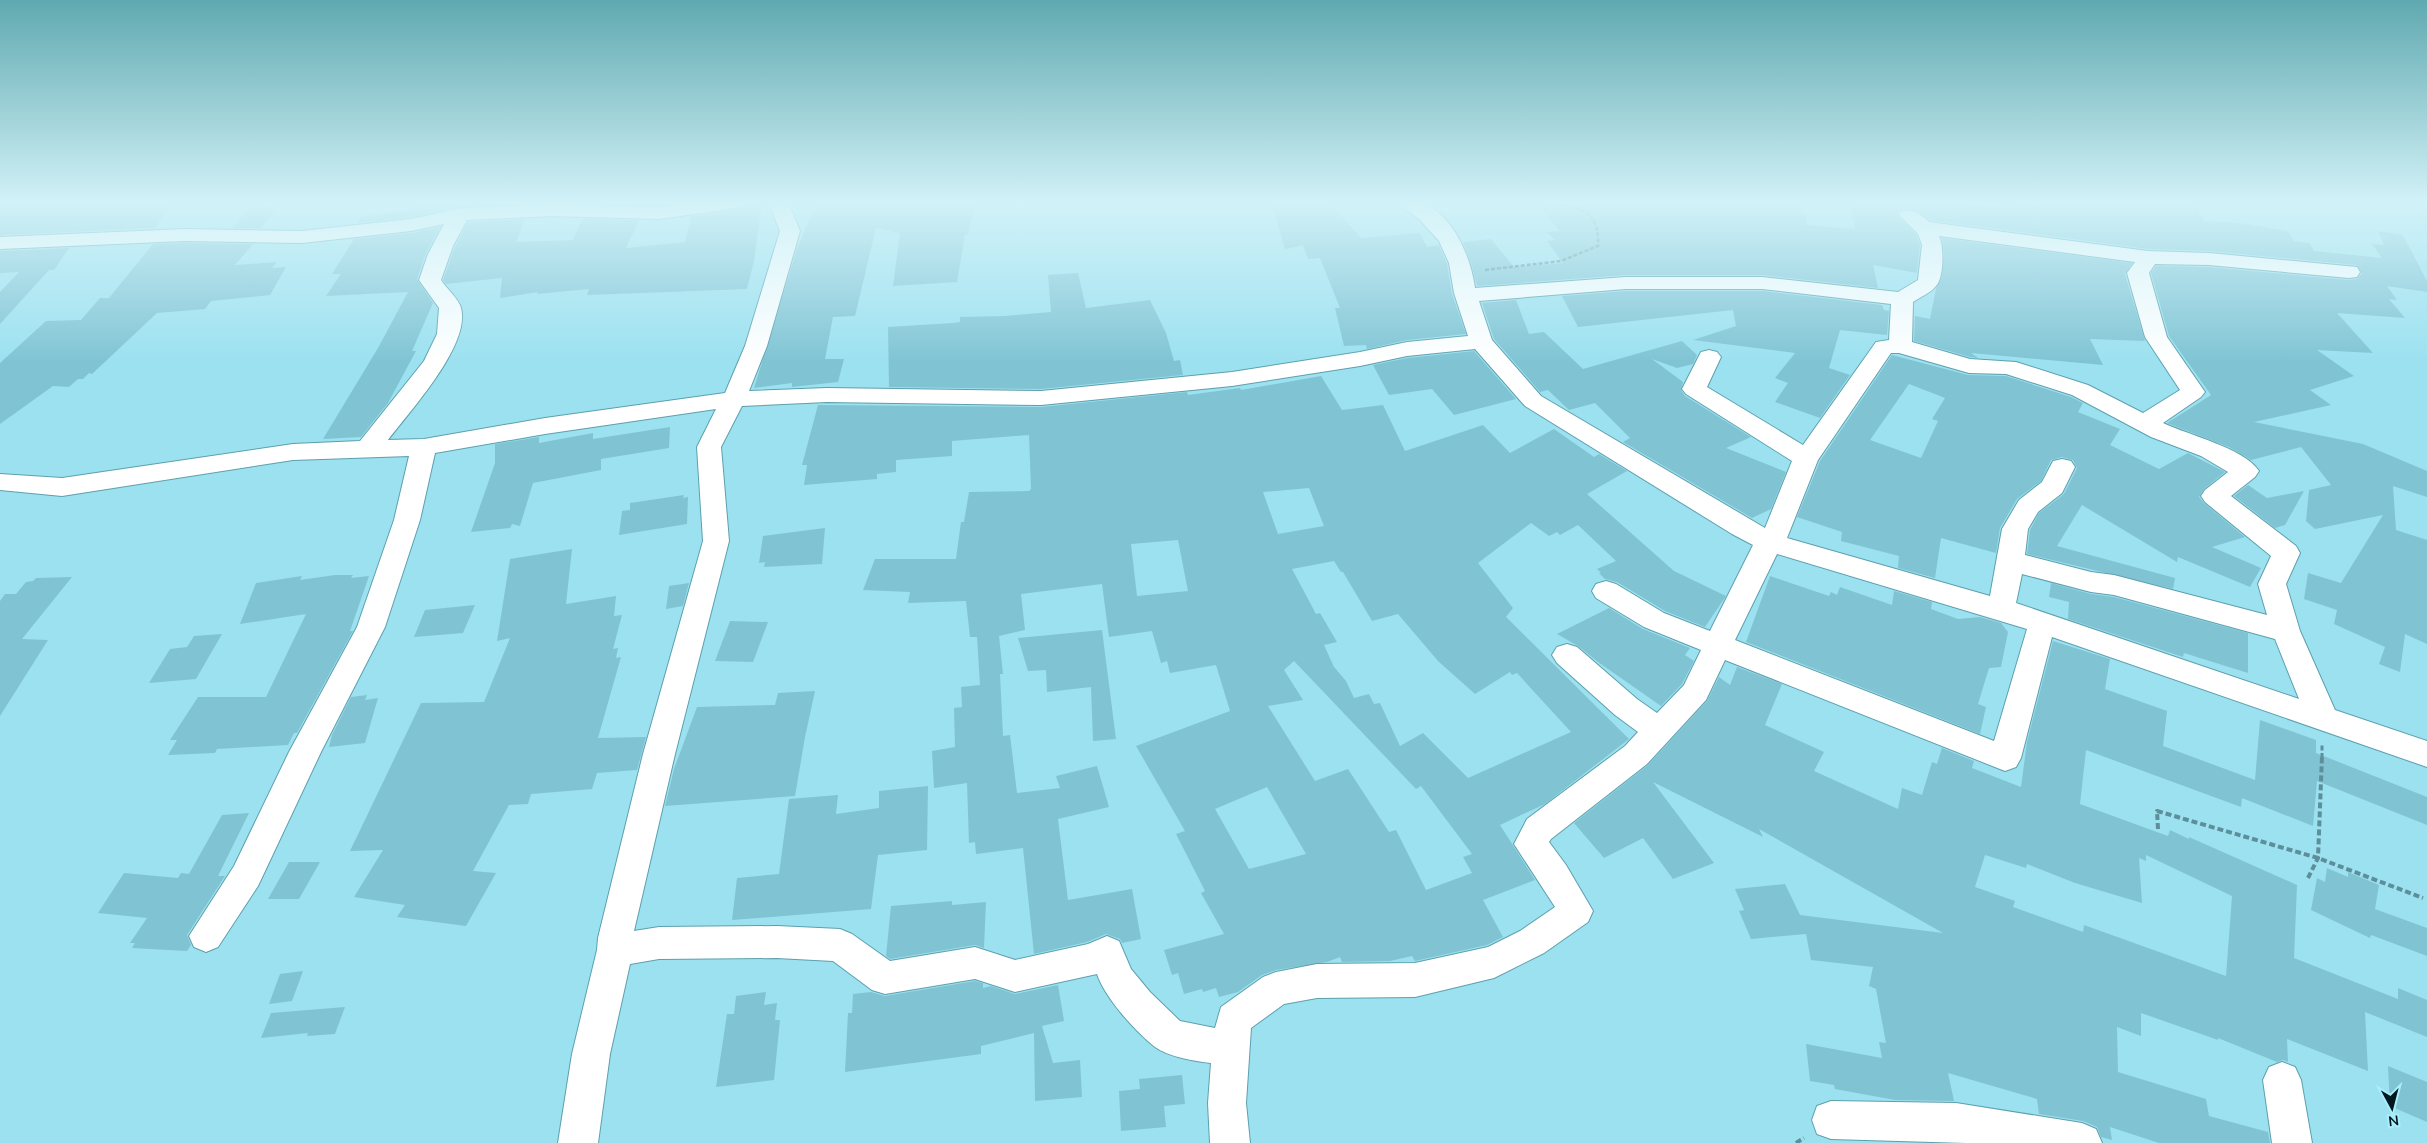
<svg xmlns="http://www.w3.org/2000/svg" width="2427" height="1143" font-family="Mulish,sans-serif">
<rect width="100%" height="100%" fill="#9ce1f0"/>
<!-- building -->
<path fill="#80c4d4" fill-rule="evenodd" d="M0,202H173L155,228L0,235Z
M411,202H524L461,206L411,217L358,223L360,217L411,210Z
M749,202H762L754,261L747,289L587,295L589,289L537,294L538,292L500,298L502,278L446,284L443,280L455,247L468,222L525,219L516,242L573,240L582,219L639,220L626,248L685,242L691,216L737,210L745,208Z
M817,202H975L968,235H965L957,282L893,286L900,233L876,228L855,316L833,317L825,359H844L838,382L792,387V383L754,388L797,249Z
M1271,202H1329L1361,238L1420,233L1427,247L1439,245L1447,264L1452,294L1466,334L1407,340L1367,349L1366,345L1344,346L1335,308H1340L1320,258L1308,259L1303,245L1285,249Z
M1535,202H1779L1802,205L1803,214H1806L1807,225L1855,229L1849,202H1936L2017,209L2013,202H2194L2204,221L2240,223L2288,231L2294,241L2309,243L2314,251L2382,258L2372,244L2384,245L2378,231L2403,235L2427,281V292L2387,286L2397,300L2389,299L2405,318L2337,313L2373,353L2317,350L2354,376L2310,390L2331,405L2254,422L2363,444L2427,471V497L2393,486L2396,530L2427,540V644L2405,634L2400,672L2379,664L2385,647L2334,624L2337,610L2304,599L2308,573L2341,583L2383,515L2315,529L2306,521L2309,490L2331,485L2301,447L2251,460L2229,447L2167,423L2211,395L2169,336L2151,273L2156,266L2209,267L2349,280L2357,279L2362,273L2357,265L2209,251L2148,249L1930,220L1918,211L1906,208L1900,210L1897,215L1916,235L1920,245L1917,273L1873,265L1878,288L1762,275H1626L1477,286L1471,263L1463,242L1491,239L1514,267L1563,263L1547,241L1555,240L1546,232L1560,231Z
M277,207L261,228H233L248,209Z
M440,227L426,253L417,279L433,303L412,351H416L388,403L361,437L323,439L378,348L408,292L326,296L341,274H332L354,239L411,233Z
M1942,238L2132,263L2125,274L2145,341L2090,339L2103,365L1971,353L1978,358L1970,357L1914,341L1915,316L1930,319L1936,289L1942,277L1944,254Z
M185,243L253,244L235,265L277,262L272,268L286,267L270,295L211,301L205,309L157,313L92,374L89,373L83,379H78L69,387L53,386L0,424V363L46,321L81,320L100,298H109L153,244Z
M69,248L54,270H49L0,324V292L19,272L0,273V251Z
M1078,273L1086,308L1150,300L1166,333L1174,361L1180,360L1183,375L1041,389L889,387L888,327L953,323L960,322V317L1005,316L1051,312L1048,275Z
M1626,291H1762L1882,305L1884,310L1889,311L1887,335L1840,330L1829,368L1850,375L1820,418L1775,402L1788,383L1775,378L1795,353L1693,340L1736,326L1733,310L1578,327L1562,296Z
M1516,300L1529,334L1544,332L1583,369L1682,341L1697,355L1693,364L1677,368L1652,359L1683,382L1681,390L1685,396L1751,437L1726,448L1786,472L1771,509L1752,518L1623,442L1630,438L1595,403L1569,410L1548,390L1540,392L1494,339L1482,303Z
M1474,351L1516,399L1454,415L1432,389L1389,395L1373,365L1407,358Z
M1892,355L1968,375L2006,376L2071,397L2083,403L2078,412L2120,429L2110,445L2159,469L2188,453L2225,472L2204,489L2199,497L2204,503L2245,537L2212,547L2261,568L2250,587L2178,557L2177,562L2082,505L2057,546L2175,578L2173,589L2027,554L2030,530L2039,513L2064,494L2077,468L2073,460L2062,457L2051,460L2041,481L2017,499L2000,528L1996,553L1941,538L1935,578L1898,568L1899,556L1841,541L1842,532L1797,517L1820,461ZM1909,384L1945,398L1932,419L1938,421L1921,458L1870,440Z
M1321,376L1342,410L1383,405L1405,451L1483,425L1510,453L1554,429L1594,457L1599,454L1627,471L1587,494L1674,571L1726,596L1705,627L1665,611L1617,582L1605,579L1599,573H1601L1597,569L1616,561L1578,525L1560,535L1557,532L1549,536L1531,523L1478,563L1513,608L1506,617L1629,739L1545,804L1500,825L1535,880L1483,900L1503,937L1487,945L1415,961L1412,956L1390,961L1342,962L1340,957L1327,962L1276,970L1262,975L1238,992L1219,997L1216,988L1203,992L1202,989L1184,994L1178,973L1172,975L1164,950L1224,934L1201,893L1205,891L1176,834L1185,831L1136,746L1230,711L1216,665L1170,673L1167,661L1161,663L1152,631L1109,637L1102,584L1021,594L1025,630L999,636L1003,674H1000L1003,736L1010,735L1017,793L1060,788L1056,776L1097,766L1109,807L1058,819L1068,900L1132,889L1141,939L1122,943L1120,939L1106,934L1087,942L1034,954L1023,848L976,854L975,842L969,843L967,783L934,788L932,751L955,747L954,708L962,707L961,687L980,685L977,637H970L966,601L908,603L910,592L863,590L875,559H956L961,522H964L969,492L1029,491L1031,489L1029,435L952,441V456L896,460V472L877,474V479L804,485L807,465H802L818,405L1041,407L1187,392L1188,395L1240,388L1241,390ZM1309,488L1324,526L1278,534L1263,492ZM1178,540L1188,591L1137,596L1131,544ZM1334,561L1341,572H1343L1372,621L1398,614L1438,661L1475,694L1510,672L1512,675L1517,673L1571,732L1468,778L1423,733L1400,746L1380,703L1374,704L1369,694L1354,698L1346,681L1334,667L1324,645L1337,642L1320,613L1316,614L1292,569ZM1294,661L1416,789L1421,786L1472,854L1463,857L1472,873L1426,890L1396,830L1389,832L1348,769L1315,781L1268,706L1303,700L1284,670ZM1267,787L1306,854L1249,869L1215,809Z
M670,427L669,448L601,459V470L533,483L520,526L512,524L510,528L471,532L495,463V444L539,437V443L593,433V439Z
M2248,485L2267,498L2304,491L2285,525L2275,528L2234,496Z
M684,495L683,498L688,497L687,524L619,535L622,511L630,510V503Z
M825,528L822,564L764,567L765,562L759,563L763,536Z
M572,549L566,604L616,596L614,616L622,615L613,649L618,648L616,658L621,657L598,738L646,737L637,770L597,773L592,789L531,794L528,804L509,805L473,871L496,873L466,926L397,917L405,905L354,897L383,850L350,851L421,703L484,702L510,638L497,641L510,559Z
M335,575H353L351,578L369,576L350,631H353L297,733H294L288,745L217,749L215,753L168,755L177,740H170L198,697H266L306,614L240,624L256,583L302,576L300,580Z
M1770,576L1829,596L1831,592L1837,595L1840,587L1892,605L1894,591L1932,602L1931,609L1958,619L1980,617L2001,623L2008,632L2001,667L1989,668L1978,704L1986,707L1980,734L1746,642Z
M72,577L22,639L48,640L0,716V601L5,594H16L26,582L33,581L36,578Z
M689,583L683,606L666,609L669,586Z
M2051,583L2091,594L2114,597L2248,633V673L2184,653L2183,657L2068,619L2069,602L2049,597Z
M475,605L463,633L414,637L425,610Z
M1609,608L1643,629L1690,648L1685,655L1694,661L1682,684L1661,706L1598,662L1578,646L1557,634Z
M730,621L768,622L753,662L715,661Z
M1102,630L1116,739L1093,741L1091,687L1047,692L1046,670L1028,671L1018,638Z
M222,634L196,679L149,683L170,649L187,647L194,636Z
M2053,641L2110,659L2105,689L2167,711L2163,746L2255,780L2260,720L2316,740V753L2427,797V825L2317,781L2313,826L2242,798L2241,807L2086,750L2080,804L2168,836L2170,830L2189,839V837L2297,885L2294,958L2398,999V988L2427,1000V1037L2365,1012L2368,1071L2287,1039L2288,1062L2283,1060L2277,1062L2218,1038V1040L2141,1013V1036L2117,1027L2118,1072L2206,1099L2209,1116L2268,1132L2270,1143H2159L2110,1127L2112,1140L2101,1137L2097,1127L2083,1121L2039,1114L2037,1099L1948,1073L1954,1101L1895,1100L1835,1089L1834,1085L1810,1081L1806,1044L1882,1058L1879,1042L1886,1043L1876,989L1869,986L1873,967L1811,960L1806,934L1751,939L1739,911L1744,910L1735,889L1785,884L1800,915L1943,933L1759,829L1763,837L1653,782L1714,863L1673,879L1643,838L1604,858L1574,823L1648,765L1707,701L1719,677L1730,685L1737,667L1782,684L1765,725L1824,752L1814,771L1898,809L1902,788L1922,795L1932,762L1937,764L1942,748L1974,761L1972,768L2021,787L2027,742ZM1985,855L2026,868L2027,864L2075,883L2142,903L2139,858L2146,861V855L2232,896L2226,976L2084,925L2083,932L2013,907L2015,901L1975,887Z
M815,691L805,737L795,796L665,806L674,769L697,707L775,705L778,693Z
M367,695L365,700L378,698L365,743L329,747L332,735L351,697Z
M928,786L927,850L878,855L871,909L732,920L737,878L779,874L789,799L838,795L836,814L879,808V791Z
M249,813L218,876H225L187,935L191,945L187,951L132,948L135,943H130L147,918L98,913L124,873L178,878L181,873L189,874L222,815Z
M289,862H320L299,899H268Z
M2327,868L2348,877V872L2379,885L2375,909L2427,928V956L2371,935L2370,938L2311,910L2317,878L2325,882Z
M952,901V905L986,902L984,948L975,945L890,959L886,956L891,906Z
M303,971L292,1001L269,1004L280,974Z
M975,981L983,983V988L991,986L1015,994L1058,985L1064,1021L1042,1026L1053,1063L1080,1060L1082,1097L1035,1101L1034,1033L981,1046V1054L845,1072L848,1013H852L853,994L871,992L885,996Z
M766,992L764,1005L777,1003L775,1020H780L774,1080L716,1087L727,1014H734L736,996Z
M345,1007L335,1034L307,1036L308,1033L261,1038L271,1013Z
M2388,1066L2427,1082V1122L2390,1106Z
M1182,1075L1185,1104L1164,1106L1166,1127L1121,1131L1119,1091L1140,1089L1139,1079Z"/>
<g fill="none" stroke-linecap="round" stroke-linejoin="round">
<defs>
<path id="minor" d="M692,202H747L744,206L737,208L659,219L552,216L467,220L453,246L441,280C446,288 459,299 461,308C471,345 409,412 388,440L424,439L545,418L725,393L745,346L780,231L768,202H788L800,231L767,346L749,391L827,388L1041,391L1232,372L1360,352L1407,342L1468,336L1454,293L1449,263L1439,241L1419,219L1395,202C1403,202 1416,200 1423,203C1454,216 1471,258 1475,288L1626,277H1762L1898,292L1918,280L1922,245L1918,234L1899,215L1902,211C1914,208 1921,214 1929,222L2148,251L2209,253L2357,267L2360,272L2357,277L2349,278L2209,265L2155,264L2149,273L2167,337L2205,392L2201,397L2163,423C2188,435 2244,448 2259,471L2255,477L2231,496L2296,546L2300,553L2286,584L2300,631L2335,710L2427,741V767L2052,637L2021,758L2016,767L2005,771L1725,660L1706,700L1647,764L1551,839L1549,842L1566,865L1593,911L1588,922L1544,953L1494,978L1415,997L1317,998L1284,1004L1251,1028L1246,1103L1250,1143H1210L1208,1103L1211,1063C1194,1061 1169,1057 1155,1047C1135,1031 1105,998 1097,974L1015,992L975,979L885,994L872,990L833,961L777,958L659,959L630,964L610,1054L598,1143H558L572,1054L597,950L598,938L643,754L703,541L697,447L716,409L545,434L435,453L420,520L385,627L321,752L258,886L218,947L206,952L194,947L189,936L234,866L289,752L357,627L394,520L409,456L293,460L62,496L0,490V474L62,478L293,444L360,441L424,361L437,334L439,308L419,280L428,254L444,224L411,231L302,243L185,241L0,249V237L185,229L302,231L411,219L461,208L552,204L659,207ZM1939,236L2135,262L2127,273L2145,337L2180,390L2143,413L2088,385L2016,362L1970,359L1912,342L1913,302C1920,297 1931,293 1936,286C1944,278 1944,246 1939,236ZM1626,289H1762L1891,304L1889,340L1876,342L1803,445L1707,387L1721,357L1717,352L1709,350L1701,352L1682,389L1686,394L1792,461L1765,528L1541,396L1492,340L1479,301ZM1475,349L1525,406L1732,534L1753,545L1710,631L1664,613L1616,584L1606,581L1596,584L1592,591L1596,598L1644,627L1701,650L1684,685L1657,713L1637,699L1577,647L1567,644L1557,647L1552,655L1557,663L1615,715L1638,732L1625,746L1527,819L1514,844L1555,907L1520,931L1488,947L1415,963L1317,964L1276,972L1263,977L1221,1007L1215,1028L1180,1021L1150,992L1131,969L1119,941L1107,936L1088,944L1015,960L975,947L890,961L852,934L840,929L777,926L659,927L634,931L675,754L729,541L721,447L742,406L827,402L1041,405L1232,386L1360,366L1407,356ZM1891,353H1899L1969,373L2006,374L2072,395L2151,437L2201,456L2228,472L2205,490L2201,496L2205,502L2271,556L2258,584L2267,615L2114,575L2091,572L2025,555L2028,529L2038,512L2062,493L2075,467L2071,461L2062,459L2053,461L2042,482L2019,500L2002,529L1990,596L1787,538L1818,460ZM1777,554L2027,629L1994,741L1735,640ZM2022,574L2091,592L2114,595L2275,639L2299,699L2016,603Z
M2282,1062L2295,1067L2301,1080L2312,1143H2272L2263,1080L2269,1067Z
M1831,1101L1956,1103L2082,1123L2096,1129L2102,1143H1966L1831,1139L1817,1134L1812,1120L1817,1106Z"/>
</defs>
<!-- minor casing -->
<use href="#minor" stroke="#5ca0ae" stroke-width="2"/>
<!-- path-far2 -->
<path stroke="#5d8f9b" stroke-width="2.5" stroke-dasharray="4 2" stroke-linecap="butt" d="M1485,270L1561,261L1598,246C1599,218 1590,211 1563,205L1561,202"/>
<!-- path-far1 -->
<path stroke="#5d8f9b" stroke-width="3" stroke-dasharray="5 2.5" stroke-linecap="butt" d="M2322,758V744"/>
<!-- path -->
<path stroke="#5d8f9b" stroke-width="4" stroke-dasharray="6 3" stroke-linecap="butt" d="M2158,829L2157,811L2318,858L2423,898
M2308,878L2318,858L2322,756
M1796,1143L1804,1138"/>
<!-- minor -->
<use href="#minor" fill="#fff" fill-rule="evenodd"/>
</g>
<!-- sky -->
<linearGradient id="sky" x2="0" y2="1"><stop stop-color="#60a9b0"/><stop offset="0.56" stop-color="#d2f2f8"/><stop offset="1" stop-color="#d2f2f8" stop-opacity="0"/></linearGradient>
<rect width="2427" height="362" fill="url(#sky)"/>
<!-- north arrow -->
<g transform="translate(2392 1108) rotate(173)" stroke="#a9eefd" stroke-width="4" paint-order="stroke">
<path d="M0-4L9 19L0 12L-9 19Z" fill="#00181e"/>
<text y="-8" font-size="14" font-weight="bold" text-anchor="middle" fill="#00181e">N</text>
</g>
</svg>
